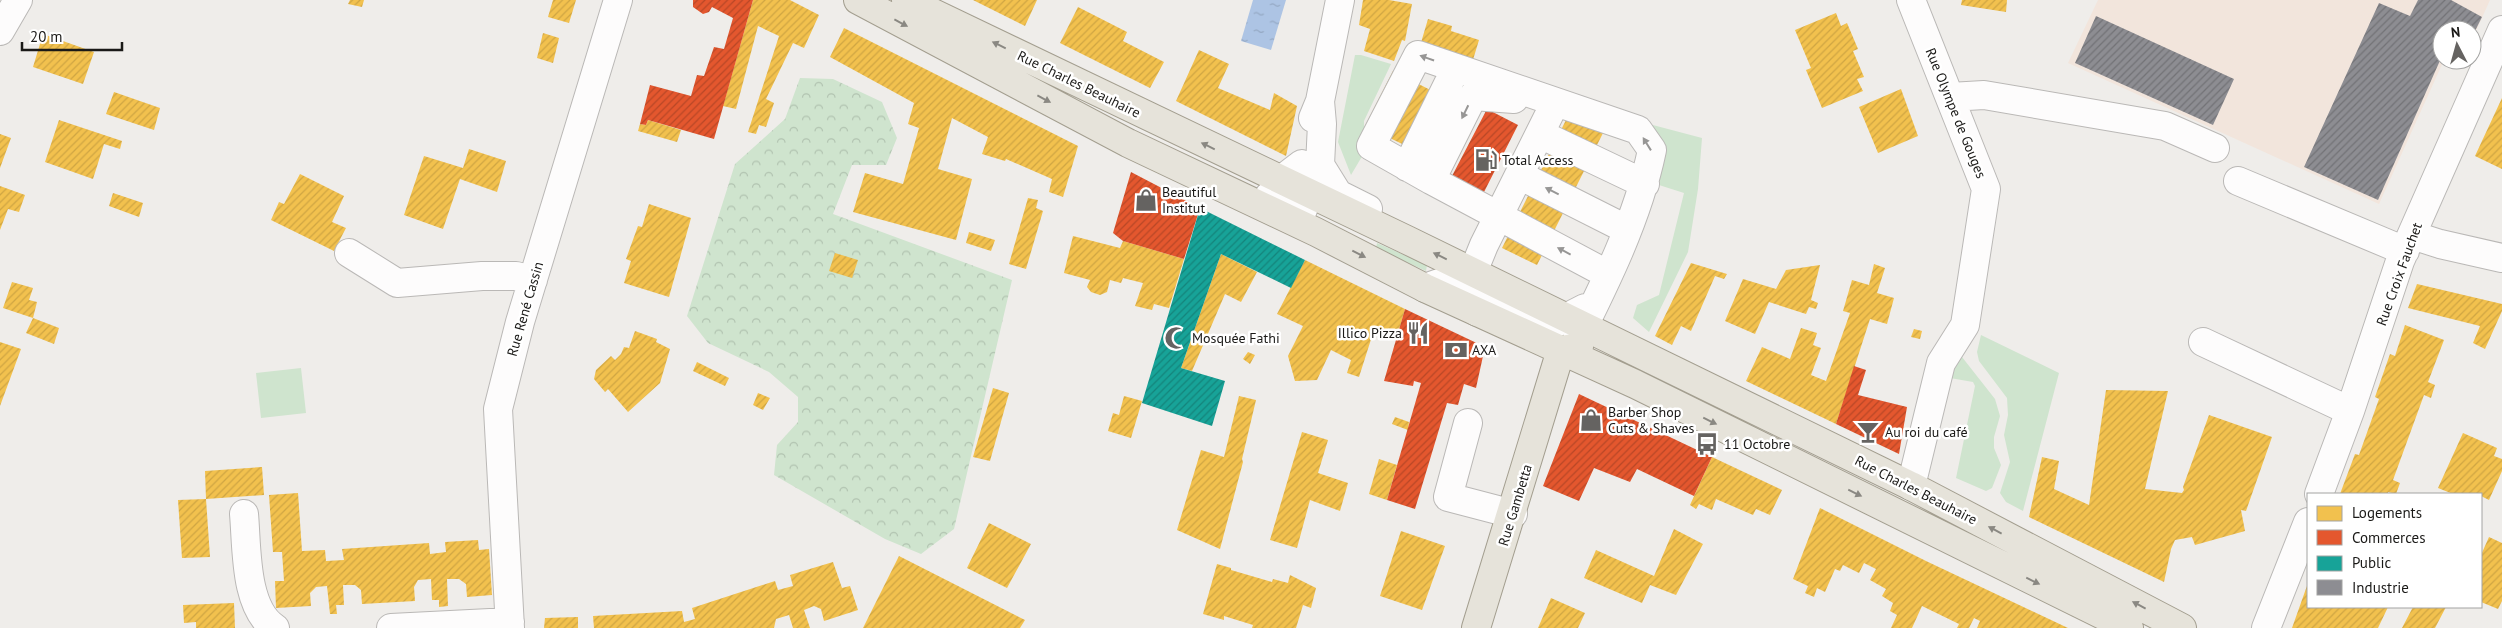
<svg xmlns="http://www.w3.org/2000/svg" width="2502" height="628" font-family="'PT Sans',sans-serif">
<defs>
<pattern id="forest-crowns" width="20" height="18" patternUnits="userSpaceOnUse" patternTransform="scale(1.25)"><rect width="20" height="18" fill="#cfe4ce"/><path d="M2 6a3 3 0 1 1 6 0M12 15a3 3 0 1 1 6 0" fill="none" stroke="#b1c3b0"/></pattern>
<pattern id="water-ripples" width="26" height="14" patternUnits="userSpaceOnUse" patternTransform="scale(1.25)"><rect width="26" height="14" fill="#adc4e4"/><path d="M2 4q2-2 4 0t4 0M15 11q2-2 4 0t4 0" fill="none" stroke="#94a8c3"/></pattern>
<pattern id="homes-hatch" width="6" height="6" patternUnits="userSpaceOnUse" patternTransform="scale(1.25)"><rect width="6" height="6" fill="#f2c14e"/><path d="M-1 1l2-2M0 6l6-6M5 7l2-2" fill="none" stroke="#cfa543"/></pattern>
<pattern id="shops-hatch" width="6" height="6" patternUnits="userSpaceOnUse" patternTransform="scale(1.25)"><rect width="6" height="6" fill="#e4572e"/><path d="M-1 1l2-2M0 6l6-6M5 7l2-2" fill="none" stroke="#b84726"/></pattern>
<pattern id="public-hatch" width="6" height="6" patternUnits="userSpaceOnUse" patternTransform="scale(1.25)"><rect width="6" height="6" fill="#17a398"/><path d="M-1 1l2-2M0 6l6-6M5 7l2-2" fill="none" stroke="#14847b"/></pattern>
<pattern id="industry-hatch" width="6" height="6" patternUnits="userSpaceOnUse" patternTransform="scale(1.25)"><rect width="6" height="6" fill="#8d8d92"/><path d="M-1 1l2-2M0 6l6-6M5 7l2-2" fill="none" stroke="#727276"/></pattern>
</defs>
<rect width="100%" height="100%" fill="#efedea"/>
<!-- industrial -->
<path fill="#f2e5dc" d="M2098,0H2490L2472,40V30H2442V60H2444L2379,204L2068,63Z"/>
<!-- green -->
<path fill="#cfe4ce" d="M1355,55H1361L1391,64L1364,121V153L1351,175L1338,142Z
M1649,124L1702,138L1698,189L1688,252L1649,332L1633,318L1637,305L1659,295L1684,193L1659,185L1662,146Z
M1377,243L1427,265L1426,271L1376,248Z
M1981,335L2059,373L2023,511L2006,502L2000,493L2010,462L2004,435L2008,415L2007,398L1979,361L1977,352Z
M1962,357L1995,399L2000,416L1994,437V448L2001,465L1992,488L1986,491L1956,478L1975,386L1973,382L1950,378V366Z
M301,368L306,413L261,418L256,373Z"/>
<!-- forest -->
<path fill="url(#forest-crowns)" d="M800,78L833,79L882,102L897,138L886,165H852L833,214L1012,280L954,529L921,554L885,539L774,475L777,445L798,422V397L769,372L708,343L687,316L735,164L785,119Z"/>
<!-- water -->
<path fill="url(#water-ripples)" d="M1253,0H1286L1271,50L1241,41Z"/>
<!-- homes -->
<path fill="url(#homes-hatch)" d="M350,0H364L362,7L348,4Z
M553,0H576L569,23L548,17Z
M753,0H790L819,15L804,48L793,43L766,99L774,103L766,127L759,125L756,134L748,132L779,36L758,26L736,109L723,106Z
M973,0H1037L1025,26Z
M1363,0H1389L1412,4L1405,41L1402,40L1394,61L1364,51L1370,29L1359,25Z
M1962,0H2007L2006,12L1961,5Z
M1078,7L1127,32L1123,41L1164,62L1150,88L1060,43Z
M1836,13L1841,26L1847,23L1858,49L1853,51L1864,77L1857,79L1863,91L1822,108L1806,70L1811,68L1795,30Z
M1428,19L1452,26L1451,31L1479,40L1472,63L1420,46Z
M844,28L1078,146L1063,197L1049,192L1052,179L1006,159L1005,161L982,154L988,137L952,118L938,169L972,179L956,240L853,212L865,173L903,184L919,128L908,124L914,103L830,57Z
M543,33L559,38L553,63L537,58Z
M43,34L94,52L83,84L33,67Z
M1199,50L1229,64L1218,88L1270,110L1274,93L1297,106L1286,156L1176,101Z
M1393,71L1454,102L1427,156L1365,126Z
M1901,89L1918,136L1878,153L1859,107Z
M114,92L160,108L154,130L106,114Z
M2502,98V169L2475,156Z
M1568,116L1603,133L1537,265L1502,248Z
M59,120L122,141L120,149L104,144L93,179L45,162Z
M648,120L681,130L677,142L638,131L640,124L646,125Z
M0,134L11,138L0,168Z
M469,149L506,161L497,192L460,179L443,229L404,215L424,156L463,168Z
M300,174L344,196L332,222L346,228L334,251L271,220L279,202L284,204Z
M0,186L25,195L19,212L8,209L0,230Z
M113,193L143,203L139,217L109,206Z
M1028,198L1038,200L1036,208L1043,211L1026,269L1009,264Z
M649,204L691,218L669,297L624,283L631,261L626,259L638,226L642,227Z
M969,232L995,240L991,251L966,243Z
M1073,236L1120,248L1123,241L1184,259L1169,308L1154,304L1152,310L1135,306L1143,283L1123,278L1121,283L1110,280L1107,292L1100,295L1091,292L1087,287L1090,280L1064,273Z
M835,253L858,260L852,278L829,271Z
M1221,254L1257,272L1241,302L1225,294L1192,371L1181,368Z
M1305,260L1405,309L1396,340L1374,330L1359,377L1347,373L1351,360L1331,350L1317,380L1295,381L1288,356L1303,326L1277,314Z
M1691,263L1727,274L1724,279L1715,276L1691,331L1681,326L1672,345L1655,336Z
M1874,264L1885,268L1877,293L1894,298L1887,324L1870,319L1836,424L1746,381L1762,347L1790,359L1801,328L1817,333L1813,345L1821,348L1811,375L1826,381L1850,313L1843,311L1852,280L1869,285Z
M1820,265L1811,300L1818,303L1816,309L1809,307L1806,314L1769,302L1755,334L1725,321L1743,279L1776,289L1786,270Z
M12,282L33,288L29,300L37,302L33,318L3,308Z
M2417,284L2502,304V311L2485,349L2473,343L2480,326L2408,308Z
M33,318L59,328L54,344L26,333Z
M2405,325L2444,340L2428,382L2435,385L2431,398L2424,395L2393,480L2400,483L2396,494L2388,492V494H2340L2355,454L2359,455L2379,399L2375,397L2390,354L2395,356Z
M1914,329L1922,331L1920,339L1911,337Z
M635,331L657,339L656,342L670,349L660,383L628,412L608,389L605,392L594,379L596,370L611,356L615,360L621,354L624,347L629,348Z
M0,342L21,349L0,406Z
M1248,352L1255,355L1250,364L1243,359Z
M697,362L729,378L725,386L693,371Z
M993,388L1009,393L990,461L973,457Z
M2106,390L2168,391L2145,489L2182,493L2184,490L2183,487L2209,415L2272,437L2246,511L2241,510L2245,531L2195,545L2192,537L2175,540L2171,549L2164,582L2029,517L2042,457L2059,461L2054,489L2089,505Z
M758,393L770,398L763,410L753,405Z
M1124,396L1142,401L1131,438L1108,431L1113,413L1119,415Z
M1239,396L1256,400L1242,459L1243,462L1220,549L1177,530L1201,450L1224,457Z
M1395,417L1409,422L1408,430L1392,424Z
M1302,432L1328,440L1318,473L1348,483L1340,511L1310,500L1297,548L1270,540Z
M2463,433L2497,448L2494,456L2502,459V471L2489,500L2481,496V494H2453L2438,488Z
M1712,457L1782,490L1770,515L1756,509L1753,515L1716,499L1712,510L1699,504L1696,509L1690,505Z
M1379,459L1397,465L1387,500L1369,494Z
M262,467L264,495L206,499L205,471Z
M298,493L302,551L325,550L326,561L344,560L342,549L429,543L430,554L446,552L445,542L478,540L479,550L489,549L492,595L467,597L466,584L459,579H447L448,606L439,607V600H432L431,579L418,580L414,587L415,601L362,604L361,590L355,585H343L344,605H336L337,614H330L327,586L316,587L310,593L311,606L276,608L275,581H284L282,552H273L269,495Z
M206,499L210,557L182,558L178,500Z
M1820,508L1926,561L2068,628H1977L1980,621L1974,618L1969,628H1957L1959,624L1922,606L1912,628H1891L1897,615L1890,611L1893,603L1882,596L1886,589L1870,580L1876,569L1864,563L1859,573L1843,565L1840,571L1835,569L1825,592L1817,588L1814,597L1805,593L1808,586L1793,579Z
M989,523L1031,544L1007,588L967,568Z
M1674,529L1703,544L1676,595L1650,585L1642,603L1584,578L1596,550L1654,576Z
M1401,531L1445,546L1422,610L1380,596Z
M2489,537L2502,543V601L2498,609L2481,602V555Z
M899,556L1025,620L1020,628H863Z
M833,562L842,588L850,586L858,610L824,621L821,609L814,606L804,610L810,628H793L789,615L776,619L774,628H594L593,616L682,611L684,622L695,619L692,608L775,581L778,590L793,586L790,575Z
M1217,564L1231,568V570L1272,582L1273,579L1288,583L1290,575L1316,588L1311,608L1303,605L1296,628H1252L1253,625L1224,616V620L1203,614Z
M2308,583V607H2388L2378,628H2292Z
M1551,598L1585,613L1578,628H1538Z
M234,603L235,628H196V622L184,623L183,605Z
M2413,607H2446L2435,628H2402Z
M578,617V628H544L545,618Z"/>
<!-- shops -->
<path fill="url(#shops-hatch)" d="M693,0H753L714,139L648,120L646,125L640,124L650,85L691,96L697,75L704,76L714,47L724,49L733,18L712,7L709,12L703,14L693,7Z
M1487,109L1518,125L1484,192L1452,176Z
M1131,172L1200,208L1184,259L1123,241L1113,233Z
M1405,309L1485,347L1476,388L1464,384L1458,405L1447,403L1415,509L1387,500L1421,383L1414,381L1413,386L1384,381Z
M1854,366L1866,370L1858,395L1907,407L1899,454L1836,424Z
M1579,394L1712,457L1694,496L1637,469L1630,482L1594,468L1579,501L1543,486Z"/>
<!-- public -->
<path fill="url(#public-hatch)" d="M1200,208L1305,260L1291,288L1221,254L1181,368L1225,381L1212,426L1142,403Z"/>
<!-- industry -->
<path fill="url(#industry-hatch)" d="M2418,0H2451L2482,17L2472,37V30H2442V56L2378,200L2304,167L2379,3L2410,16Z
M2096,16L2234,79L2213,125L2075,63Z"/>
<g fill="none" stroke-linecap="round" stroke-linejoin="round">
<defs>
<path id="minor" d="M0,31L18,0
M1950,97L1984,95L2165,126L2215,148
M1514,99L1473,96L1431,180L1607,274
M1313,118L1320,101L1340,0
M1540,134L1645,184
M1320,165L1338,194L1368,209
M1407,167L1456,68
M1519,175L1626,229
M1281,180L1302,164
M1431,180L1371,146L1418,55L1638,130L1652,150C1638,218 1605,284 1574,346
M2238,181L2405,251
M1269,196L1302,212L1320,165L1322,124L1320,101
M2412,235L2440,244L2502,258
M349,253L397,283L482,276H516L533,280
M1425,288L1448,280L1548,327L1585,308
M1477,312L1473,272L1484,245L1555,103
M2203,342L2350,411
M1468,423L1448,497L1513,514
M1911,486L1941,363L1965,325L1986,189L1911,0
M2319,494L2350,411L2400,261L2502,30
M244,514C247,546 244,608 275,628
M391,628L510,622
M510,628L498,409L520,322L618,0
M2266,628L2308,522"/>
<path id="major" d="M858,0L1128,143L1316,232L1425,288L1635,384L2129,628
M906,0L1407,240L1911,486L2182,628
M1476,628L1561,350L1579,347"/>
</defs>
<!-- minor casing -->
<use href="#minor" stroke="#bab8b6" stroke-width="30"/>
<!-- major casing -->
<use href="#major" stroke="#a39e8f" stroke-width="30"/>
<!-- minor -->
<use href="#minor" stroke="#fdfcfc" stroke-width="28"/>
<!-- major -->
<use href="#major" stroke="#e6e3da" stroke-width="28"/>
</g>
<!-- one-way arrows -->
<defs><path id="oneway-solid" d="M-6-.8H1V-3.2L6.5 0L1 3.2V.8H-6Z" transform="scale(1.25)"/></defs>
<g fill="#8a8882">
<use href="#oneway-solid" transform="translate(901 23) rotate(28)"/>
<use href="#oneway-solid" transform="translate(999 45) rotate(-154)"/>
<use href="#oneway-solid" transform="translate(1044 99) rotate(28)"/>
<use href="#oneway-solid" transform="translate(1208 146) rotate(-154)"/>
<use href="#oneway-solid" transform="translate(1359 254) rotate(27)"/>
<use href="#oneway-solid" transform="translate(1440 256) rotate(-154)"/>
<use href="#oneway-solid" transform="translate(1710 421) rotate(26)"/>
<use href="#oneway-solid" transform="translate(1855 493) rotate(26)"/>
<use href="#oneway-solid" transform="translate(1995 530) rotate(-152)"/>
<use href="#oneway-solid" transform="translate(2033 581) rotate(26)"/>
<use href="#oneway-solid" transform="translate(2139 605) rotate(-152)"/>
</g>
<g fill="#979695">
<use href="#oneway-solid" transform="translate(1427 58) rotate(-161)"/>
<use href="#oneway-solid" transform="translate(1465 112) rotate(116)"/>
<use href="#oneway-solid" transform="translate(1647 144) rotate(-122)"/>
<use href="#oneway-solid" transform="translate(1552 191) rotate(-153)"/>
<use href="#oneway-solid" transform="translate(1564 251) rotate(-152)"/>
</g>
<!-- icons -->
<defs>
<symbol id="fuel-bare" viewBox="-9 -9 18 18"><path d="M-5.5-6h7V0h2V4h1.3V-2.5L3-4.5l.8-.8L6-3V5H2.5V1h-1V6h-7ZM-4.2-4.7v3.2H.2V-4.7Z" fill="#656361" stroke="#fff" stroke-width="2.5" paint-order="stroke"/></symbol>
<symbol id="shop-bare" viewBox="-9 -9 18 18"><path d="M-5-2.5h2.3a2.7 3.5 0 0 1 5.4 0H5L5.5 6h-11ZM-1.5-2.5h3a1.5 2.3 0 0 0-3 0Z" fill="#656361" stroke="#fff" stroke-width="2.5" paint-order="stroke"/></symbol>
<symbol id="restaurant-bare" viewBox="-9 -9 18 18"><path d="M-5-6h1v4h1v-4h1v4h1v-4h1v5L-1.5 .5V6h-2V.5L-5-1ZM5-6V6H3V1.5H1.5Q1.5-4 5-6Z" fill="#656361" stroke="#fff" stroke-width="2.5" paint-order="stroke"/></symbol>
<symbol id="mosque-bare" viewBox="-9 -9 18 18"><path d="M3.5-4.9A6 6 0 1 0 3.5 4.9A5 5 0 1 1 3.5-4.9Z" fill="#656361" stroke="#fff" stroke-width="2.5" paint-order="stroke"/></symbol>
<symbol id="bank-bare" viewBox="-9 -9 18 18"><path d="M-6-4H6V4H-6ZM0-2.3a2.3 2.3 0 1 0 0 4.6a2.3 2.3 0 1 0 0-4.6Z" fill="#656361" stroke="#fff" stroke-width="2.5" paint-order="stroke"/></symbol>
<symbol id="bar-bare" viewBox="-9 -9 18 18"><path d="M-6-5H6L.8 .8V4.5H3.5V6h-7V4.5H-.8V.8Z" fill="#656361" stroke="#fff" stroke-width="2.5" paint-order="stroke"/></symbol>
<symbol id="bus-bare" viewBox="-9 -9 18 18"><path d="M-5-6H5V4H4V6H2V4H-2V6H-4V4H-5ZM-3.5-4V0h7V-4ZM-3.5 1.2v1.5H-2V1.2ZM2 1.2v1.5H3.5V1.2Z" fill="#656361" stroke="#fff" stroke-width="2.5" paint-order="stroke"/></symbol>
</defs>
<g fill-rule="evenodd">
<use href="#fuel-bare" x="1470" y="144" width="32" height="32"/>
<use href="#shop-bare" x="1130" y="184" width="32" height="32"/>
<use href="#restaurant-bare" x="1402" y="317" width="32" height="32"/>
<use href="#mosque-bare" x="1160" y="322" width="32" height="32"/>
<use href="#bank-bare" x="1440" y="334" width="32" height="32"/>
<use href="#shop-bare" x="1575" y="404" width="32" height="32"/>
<use href="#bar-bare" x="1852" y="416" width="32" height="32"/>
<use href="#bus-bare" x="1691" y="428" width="32" height="32"/>
</g>
<g text-anchor="middle" dominant-baseline="central" stroke-width="5" stroke-linejoin="round" paint-order="stroke">
<!-- street labels -->
<g font-size="14" fill="#1a1917" stroke="#fff">
<text transform="translate(1079 84) rotate(26)">Rue Charles Beauhaire</text>
<text transform="translate(1956 113) rotate(68)">Rue Olympe de Gouges</text>
<text transform="translate(2399 274) rotate(-70)">Rue Croix Fauchet</text>
<text transform="translate(525 309) rotate(-74)">Rue René Cassin</text>
<text transform="translate(1916 490) rotate(27)">Rue Charles Beauhaire</text>
<text transform="translate(1515 505) rotate(-73)">Rue Gambetta</text>
</g>
<!-- poi labels -->
<g font-size="14" fill="#1a1917" stroke="#fff" text-anchor="start">
<text x="1502" y="160">Total Access</text>
<text x="1162" y="192">Beautiful<tspan x="1162" dy="16">Institut</tspan></text>
<text x="1402" y="333" text-anchor="end">Illico Pizza</text>
<text x="1192" y="338">Mosquée Fathi</text>
<text x="1472" y="350">AXA</text>
<text x="1608" y="412">Barber Shop<tspan x="1608" dy="16">Cuts &amp; Shaves</tspan></text>
<text x="1885" y="432">Au roi du café</text>
<text x="1724" y="444">11 Octobre</text>
</g>
</g>
<!-- legend -->
<rect x="2307" y="493" width="175" height="115" fill="#ffffff" stroke="#a3a3a2"/>
<rect x="2317" y="506" width="25" height="15" fill="#f2c14e" stroke="#a3a3a2"/>
<text x="2352" y="518" font-size="15" fill="#1a1917">Logements</text>
<rect x="2317" y="530" width="25" height="15" fill="#e4572e" stroke="#a3a3a2"/>
<text x="2352" y="543" font-size="15" fill="#1a1917">Commerces</text>
<rect x="2317" y="556" width="25" height="15" fill="#17a398" stroke="#a3a3a2"/>
<text x="2352" y="568" font-size="15" fill="#1a1917">Public</text>
<rect x="2317" y="580" width="25" height="15" fill="#8d8d92" stroke="#a3a3a2"/>
<text x="2352" y="593" font-size="15" fill="#1a1917">Industrie</text>
<!-- north arrow -->
<g transform="translate(2457 45) rotate(354)"><circle r="24" fill="#ffffff" stroke="#a3a3a2"/>
<path d="M0-4L9 19L0 12L-9 19Z" fill="#656361"/>
<text y="-8" font-size="14" font-weight="bold" text-anchor="middle" fill="#1a1917">N</text>
</g>
<!-- scale -->
<path d="M22 42v8h100v-8" fill="none" stroke="#1a1917" stroke-width="2.5"/>
<text x="30" y="42" font-size="15" fill="#1a1917" stroke="#ffffff" stroke-width="4" paint-order="stroke">20 m</text>
</svg>
